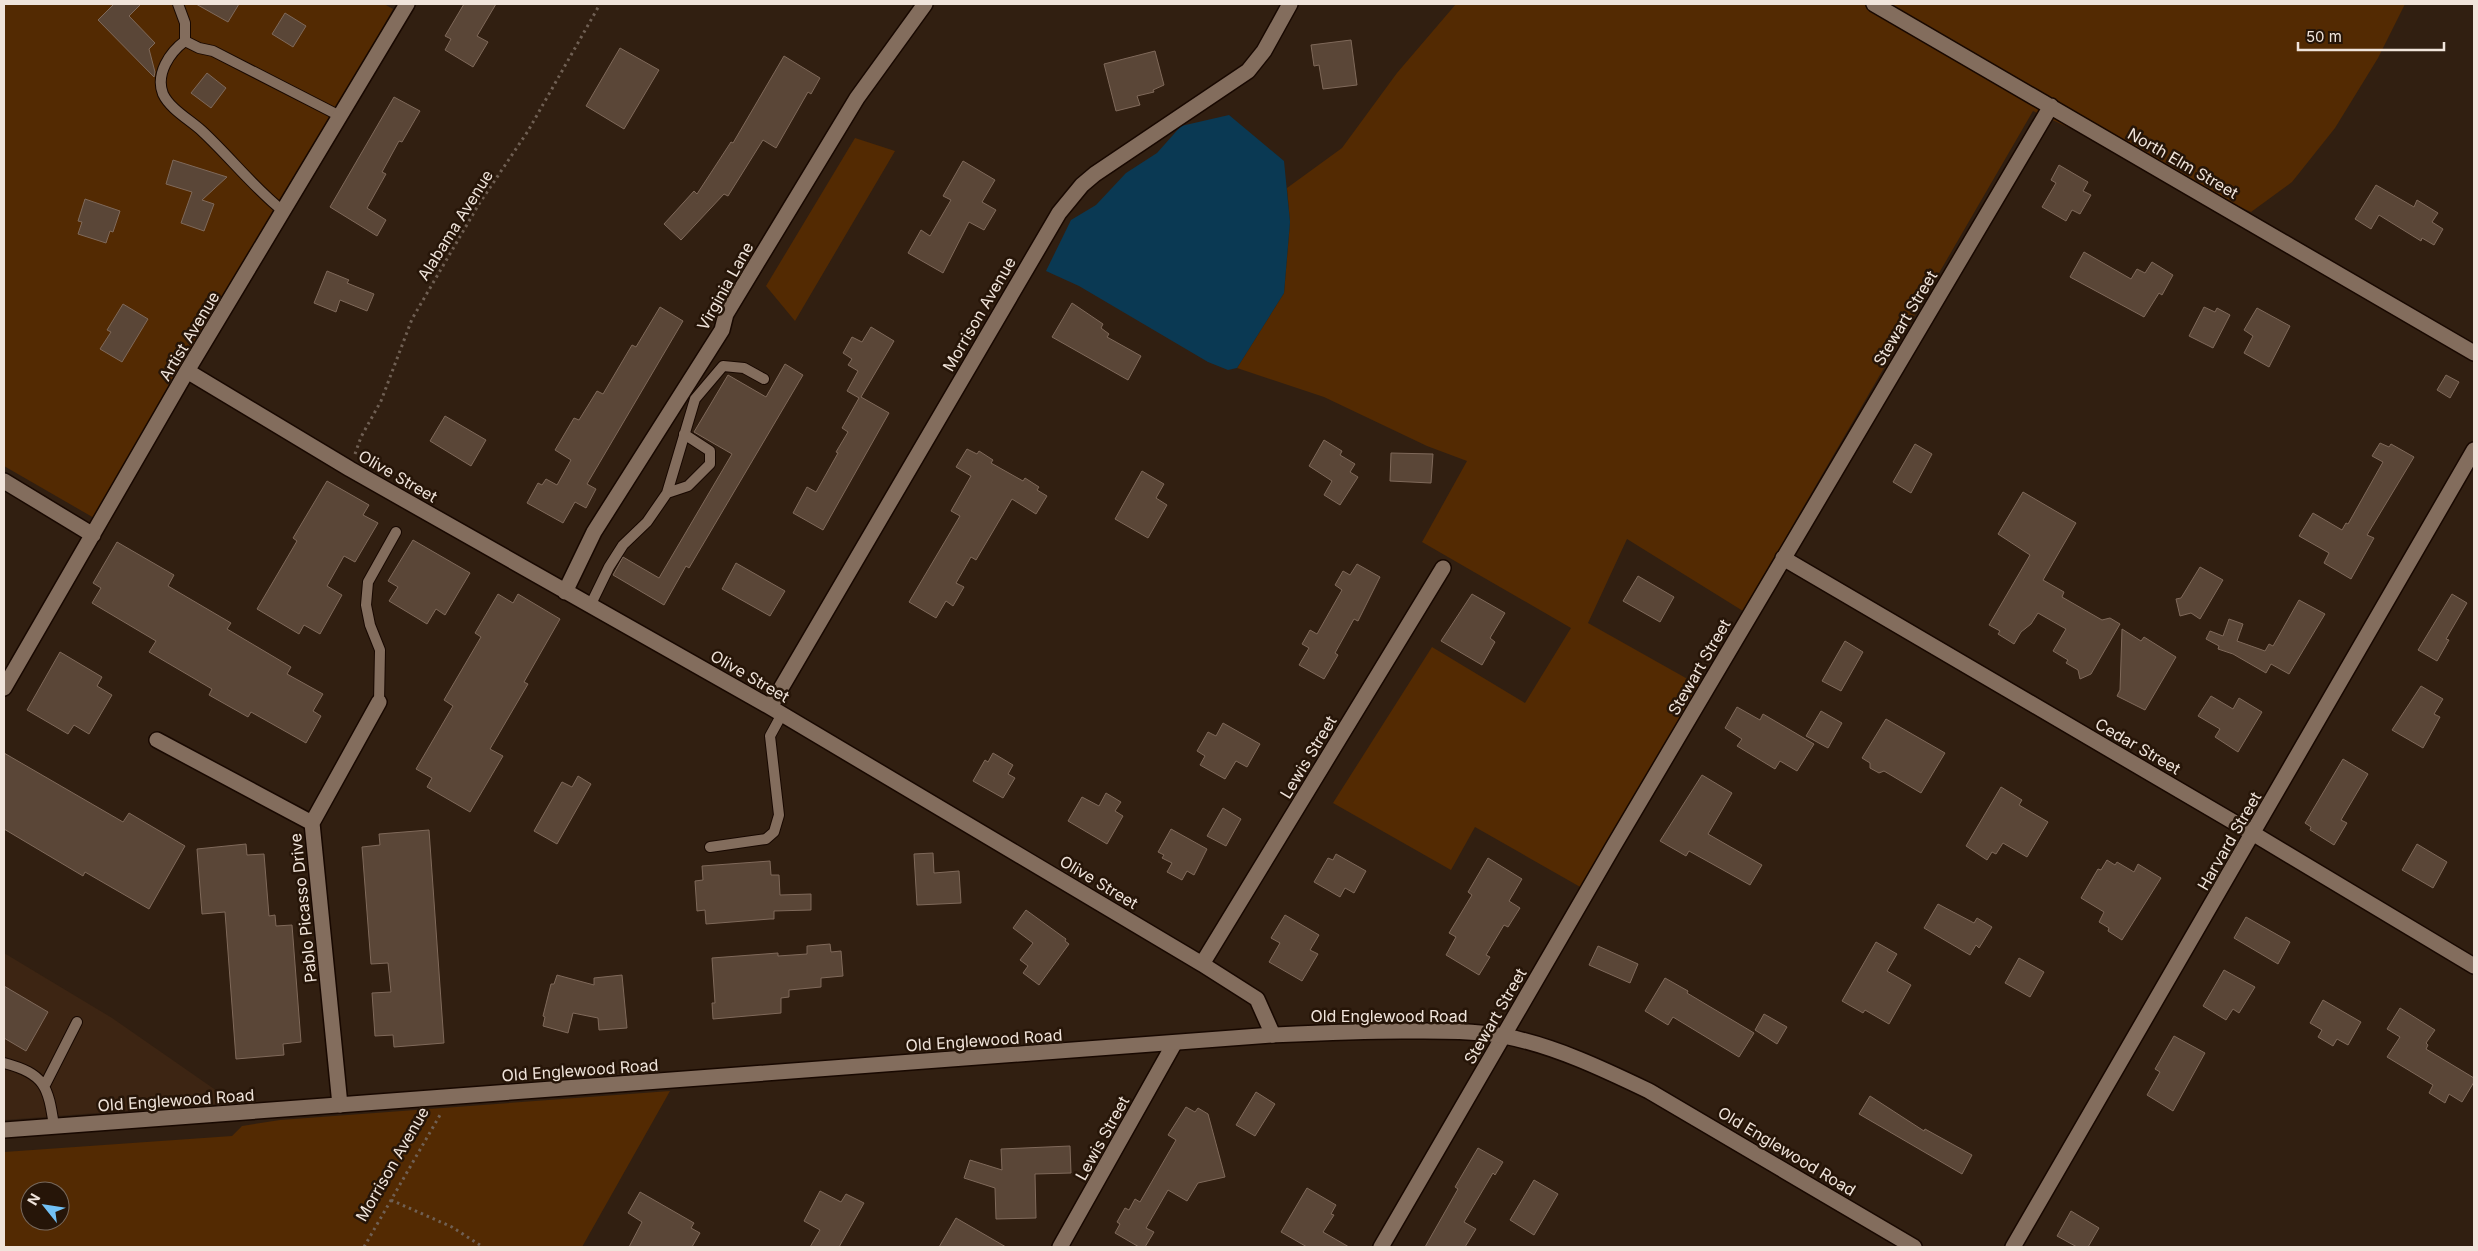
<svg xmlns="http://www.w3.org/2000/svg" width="2478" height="1251" font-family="Inter,sans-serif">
<rect width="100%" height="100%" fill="#311f11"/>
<!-- built -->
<path fill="#3d2513" d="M4,953L112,1018L217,1091L229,1103L4,1120Z"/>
<!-- green -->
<path fill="#532a02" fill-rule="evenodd" d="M4,4H384L393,9L189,375L108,526L4,466Z
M1456,4H2405L2378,58L2335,128L2292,182L2251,212L2033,111L1743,611L1627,539L1588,623L1700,686L1582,888L1475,827L1451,870L1333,803L1432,647L1525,703L1571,628L1422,542L1467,461L1427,446L1324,397L1237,368L1284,293L1290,222L1287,188L1342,148L1397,73Z
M855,138L895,151L795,321L766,286Z
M670,1091L582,1247H4V1152L232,1136L242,1126L280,1120ZM30,1191H60V1221H30Z"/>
<!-- water -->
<path fill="#0a3953" d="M1229,115L1284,161L1290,222L1284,293L1237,368L1228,370L1208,362L1079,286L1046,271L1071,220L1096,205L1126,173L1157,153L1181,126Z"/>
<!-- building -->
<path fill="#5a4637" stroke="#7f695a" d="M114,4H141L129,16L155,43L149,49L155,72L154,77L98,20Z
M196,4H239L228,22Z
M464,4H496L477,36L488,42L473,67L445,50L451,39L445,36Z
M285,13L306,26L293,47L272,34Z
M1351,40L1357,85L1323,89L1319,65L1314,66L1311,45Z
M620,48L659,70L624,129L586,106Z
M1155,51L1164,85L1153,90L1154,92L1137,96L1140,105L1116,111L1104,64Z
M784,56L820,78L811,94L808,92L776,148L763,140L728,196L724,194L681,240L664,224L694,191L697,194L731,142L733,143Z
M207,73L226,88L211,108L191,93Z
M394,97L420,111L402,142L399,141L382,172L386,174L367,208L386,220L377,236L330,207Z
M173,160L227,177L202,200L214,204L204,231L181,223L192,192L166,184Z
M963,161L995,180L982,202L996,210L984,230L969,222L943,273L908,253L921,230L930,236L951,200L943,196Z
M2059,165L2088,182L2083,191L2091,195L2080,214L2072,210L2066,221L2042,207L2056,183L2051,180Z
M2376,185L2414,207L2417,200L2438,213L2432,222L2443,229L2434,245L2422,238L2421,241L2379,215L2371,229L2355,219Z
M85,199L120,211L113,232L110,231L106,243L78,234L82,222L78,221Z
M2084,252L2131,279L2137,269L2145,273L2152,262L2173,275L2162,295L2159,293L2144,317L2070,277Z
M327,271L349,280L347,283L374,294L367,311L340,300L336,312L314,303Z
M1072,303L1103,324L1101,328L1109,334L1107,337L1141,356L1128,380L1052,337Z
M123,304L148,319L122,362L100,349L111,332L107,330Z
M660,307L683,321L587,484L596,489L586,508L575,502L563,523L527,503L538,483L542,485L546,479L557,485L571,460L555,450L574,418L579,420L597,391L603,394L632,345L636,347Z
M2204,307L2215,312L2217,308L2230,315L2213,348L2189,336Z
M2257,308L2290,326L2269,367L2244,353L2253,336L2244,330Z
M871,327L894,341L861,397L889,413L823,530L793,513L807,487L816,492L838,453L836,452L848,432L842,428L859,398L847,391L858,371L848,365L852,359L843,353L852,337L862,342Z
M785,364L803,375L689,568L686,566L664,605L613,575L623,557L659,578L732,454L694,432L728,375L766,397Z
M2446,375L2459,382L2450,398L2437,390Z
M445,416L486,440L471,466L430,441Z
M1324,440L1342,451L1340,455L1355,464L1350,472L1358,477L1340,505L1324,495L1332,481L1309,466Z
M2380,443L2389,447L2391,444L2414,457L2367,535L2374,538L2351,579L2324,563L2329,553L2299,536L2313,513L2342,530L2346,523L2348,524L2383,462L2372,456Z
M1915,444L1932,454L1911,493L1893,482Z
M967,449L977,454L979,451L993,460L991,463L1023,481L1025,478L1039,487L1037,490L1047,496L1036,514L1012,499L976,560L971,557L956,583L964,587L953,606L946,601L936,618L909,602L960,516L951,511L971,476L956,467Z
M1391,453L1433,454L1431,483L1390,481Z
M1142,471L1164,484L1156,498L1167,505L1148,538L1115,519Z
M327,481L369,505L363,515L378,523L355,562L344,556L327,586L342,595L320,634L304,625L299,634L257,609L297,541L293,538Z
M2023,492L2076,523L2043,580L2064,592L2062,597L2102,620L2110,618L2120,624L2091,674L2080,679L2078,670L2066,663L2068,660L2053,651L2066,629L2038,613L2031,624L2021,632L2014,644L1998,634L2000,631L1989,625L2030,555L1998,534Z
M413,540L470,573L445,615L436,609L427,624L389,601L398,587L388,581Z
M117,542L174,575L168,586L231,623L227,629L291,667L287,674L323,694L313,711L321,716L306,743L251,712L248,717L209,695L212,689L149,652L156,641L92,603L101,588L93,583Z
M736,563L785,591L770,616L722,589Z
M1357,564L1380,577L1358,621L1354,619L1335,653L1338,655L1324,679L1299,665L1309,648L1302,644L1310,630L1317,634L1342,590L1335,585L1343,571L1350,575Z
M2200,567L2223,580L2200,619L2191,613L2180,616L2176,599L2181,598Z
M1638,576L1674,597L1660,622L1623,601Z
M498,594L513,603L518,594L560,619L524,682L528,684L490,749L503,756L470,812L427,787L432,778L416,769L453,706L444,700L481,637L475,633Z
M1472,594L1505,613L1490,638L1495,642L1482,665L1441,641Z
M2452,594L2467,603L2446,639L2449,640L2437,661L2418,650Z
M2299,600L2325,614L2289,674L2271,664L2266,673L2233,654L2218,649L2219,646L2206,639L2210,631L2223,636L2229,619L2243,624L2237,641L2265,651L2269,644L2273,646Z
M2122,629L2141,641L2144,637L2176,657L2145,710L2117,696L2120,690Z
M1845,641L1863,652L1841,691L1822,681Z
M60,652L102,677L97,686L112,695L89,734L74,725L68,734L27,710Z
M2421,686L2443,699L2434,714L2440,717L2423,748L2392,730Z
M2211,696L2233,709L2239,698L2262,712L2238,752L2215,737L2220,729L2198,716Z
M1737,707L1760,720L1763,714L1814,744L1797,771L1780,761L1775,769L1737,746L1742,739L1725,728Z
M1821,711L1842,723L1828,748L1806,736Z
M1886,719L1945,753L1921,793L1884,771L1879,773L1870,768V763L1862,758Z
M1223,723L1260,744L1247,767L1236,761L1225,779L1200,765L1205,756L1197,751L1208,732L1216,736Z
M4,753L123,822L129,813L185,846L149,909L85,872L83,876L4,829Z
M993,753L1013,765L1008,774L1015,778L1003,798L973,781L985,760L988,762Z
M2343,759L2368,774L2341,820L2347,823L2334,845L2310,830L2311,827L2305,823Z
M1702,775L1732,793L1708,834L1762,865L1750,885L1689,851L1686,856L1660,841Z
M578,776L591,784L557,844L534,831L562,782L572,787Z
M2001,787L2022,800L2019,805L2048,822L2027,857L2003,843L1996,854L1992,852L1987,860L1966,846Z
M1106,793L1121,802L1115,811L1123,816L1107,844L1068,821L1082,797L1099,806Z
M1223,808L1241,819L1226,846L1207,836Z
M1171,829L1207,849L1194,875L1187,871L1182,880L1167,872L1172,863L1162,858L1164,855L1158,852Z
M429,830L444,1043L394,1047L393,1035L375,1036L372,993L391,992L388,963L371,964L362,847L380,845L379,834Z
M246,844L247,855L264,854L269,916L275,915L276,926L292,925L301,1042L283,1044L284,1055L236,1059L225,912L202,914L197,849Z
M2417,844L2447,862L2433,888L2402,870Z
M933,853L934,873L959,871L961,903L917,905L914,854Z
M1336,854L1366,871L1354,893L1345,888L1340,897L1314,882L1328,858L1333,860Z
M1488,858L1522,879L1509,901L1520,908L1508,927L1504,925L1486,955L1490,957L1479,975L1446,955L1456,937L1449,933L1472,895L1468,892Z
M2107,860L2115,865L2117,862L2134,872L2138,864L2161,878L2122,940L2108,931L2109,928L2099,922L2104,912L2081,898L2098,869L2101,870Z
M770,861L771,875H779L780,895L811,894V910L774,911V919H770L706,924L705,910L697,911L695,881L703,880L702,866Z
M1938,904L1974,923L1977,918L1992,927L1979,948L1976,945L1970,955L1924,928Z
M1026,910L1066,939L1065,941L1069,944L1039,985L1023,973L1028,966L1020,960L1033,943L1013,928Z
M1285,915L1319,935L1310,950L1318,954L1302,981L1269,962L1280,943L1271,938Z
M2246,917L2290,942L2278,964L2234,938Z
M1876,942L1897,954L1887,971L1911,985L1889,1024L1865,1010L1863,1013L1842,1001Z
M830,944L831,952L841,951L843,976L821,978V987L789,990V997L781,998V1013L713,1019L712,1003H715L712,958L778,953V956L807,954V946Z
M1598,946L1638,964L1630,983L1589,965Z
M2019,958L2044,972L2030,997L2005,983Z
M2224,970L2255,987L2239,1013L2233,1009L2226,1020L2203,1006Z
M557,975L594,985V978L622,975L627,1028L599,1030L598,1018L573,1013L568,1033L543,1026L545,1017L543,1016L551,984H554Z
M1665,978L1688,991L1687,993L1754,1033L1739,1057L1673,1017L1668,1025L1645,1011Z
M4,986L48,1012L26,1051L4,1038Z
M2323,1000L2361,1022L2348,1045L2337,1039L2333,1046L2318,1037L2322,1030L2310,1023Z
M2400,1008L2435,1030L2426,1043L2428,1045L2426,1049L2474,1078V1082L2462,1102L2449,1094L2445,1103L2429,1093L2433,1085L2387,1057L2400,1037L2387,1029Z
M1764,1014L1787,1027L1777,1044L1755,1030Z
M2174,1036L2205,1053L2173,1111L2147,1095L2160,1072L2155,1069Z
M1256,1092L1275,1104L1255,1136L1236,1125Z
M1870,1096L1924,1131L1925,1129L1972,1155L1962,1174L1859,1114Z
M1186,1107L1195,1112L1198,1108L1208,1114L1225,1177L1198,1183L1187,1201L1168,1190L1146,1228L1154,1232L1145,1247H1139L1115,1233L1120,1224L1117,1222L1125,1208L1129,1210L1135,1199L1140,1202L1176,1140L1168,1135Z
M1070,1146L1071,1173L1035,1174L1036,1218L996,1219L995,1188L964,1178L970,1160L1002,1170L1001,1149Z
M1478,1148L1503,1162L1495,1175L1493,1173L1464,1222L1476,1229L1465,1247H1425L1458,1189L1455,1187Z
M1534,1180L1558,1194L1534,1235L1510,1220Z
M1307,1188L1336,1205L1331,1214L1334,1215L1323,1232L1349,1247H1307L1281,1232Z
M820,1191L841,1202L846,1194L864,1203L839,1247H810L820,1230L804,1221Z
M640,1192L694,1223L691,1228L700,1233L692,1247H629L642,1222L628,1213Z
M2071,1211L2099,1228L2088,1247H2077L2057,1236Z
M956,1218L1006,1247H939Z"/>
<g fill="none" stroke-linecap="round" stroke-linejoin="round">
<defs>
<path id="service" d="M178,4L185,23V41L199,48L213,51L340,116
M185,41C170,52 155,74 163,94C170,109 190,120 202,131C230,157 253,187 283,211
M667,493L688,486L710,464V451L684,434
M590,606L609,567L623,545L647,522L667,493L695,399L723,366L744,368L764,379
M379,702L380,650L370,625L366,605L368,582L396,532
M710,847L766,839L774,832L779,815L770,736L782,714
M4,1063C45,1074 48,1086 54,1126
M45,1085L77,1022"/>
<path id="minor" d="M1874,4L2474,353
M187,371L350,469L770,707L1202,964L1257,999L1273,1035
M4,481L93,535
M1783,558L2254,834L2474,966
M565,592L594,532L722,330L726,314L857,98L925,4
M4,688L187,371L407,4
M770,707L1059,213L1082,185L1095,174L1248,71L1264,51L1290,4
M157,740L312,823L340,1105
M312,823L379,702
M1202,964L1443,568
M1060,1247L1174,1044
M1381,1247L1613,847L2051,106
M2013,1247L2474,450"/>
<path id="tertiary" d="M4,1130L1273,1035C1316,1033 1358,1031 1402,1031C1436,1031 1470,1030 1504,1036C1555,1046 1603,1069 1649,1091L1914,1247"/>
</defs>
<!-- service casing -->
<use href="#service" stroke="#180800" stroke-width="12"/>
<!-- minor casing -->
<use href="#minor" stroke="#180800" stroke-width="18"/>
<!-- tertiary casing -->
<use href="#tertiary" stroke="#180800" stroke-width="18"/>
<!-- path -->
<path stroke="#706054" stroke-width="3" stroke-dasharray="2.5 4" stroke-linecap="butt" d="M355,454L361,437L381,401L412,319L479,204L528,131L600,4
M391,1200L452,1227L483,1247
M364,1247L440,1115"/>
<!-- service -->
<use href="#service" stroke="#836d5d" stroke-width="10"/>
<!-- minor -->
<use href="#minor" stroke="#836d5d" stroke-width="15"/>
<!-- tertiary -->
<use href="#tertiary" stroke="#836d5d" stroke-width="15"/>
</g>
<g text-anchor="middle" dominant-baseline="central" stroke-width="5" stroke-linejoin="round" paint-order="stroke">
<!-- street labels -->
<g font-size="16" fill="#f0e4db" stroke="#261508">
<text transform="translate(2183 163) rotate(30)">North Elm Street</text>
<text transform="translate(455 225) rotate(-58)">Alabama Avenue</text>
<text transform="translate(725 286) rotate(-61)">Virginia Lane</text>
<text transform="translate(979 314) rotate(-60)">Morrison Avenue</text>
<text transform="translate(1905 318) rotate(-59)">Stewart Street</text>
<text transform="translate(189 336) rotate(-59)">Artist Avenue</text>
<text transform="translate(398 476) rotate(30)">Olive Street</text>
<text transform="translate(1699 667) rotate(-60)">Stewart Street</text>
<text transform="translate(750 676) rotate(30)">Olive Street</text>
<text transform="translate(2138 746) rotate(30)">Cedar Street</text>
<text transform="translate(1308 757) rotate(-59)">Lewis Street</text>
<text transform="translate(2229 841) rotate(-60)">Harvard Street</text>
<text transform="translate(1099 882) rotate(31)">Olive Street</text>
<text transform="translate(303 908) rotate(-96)">Pablo Picasso Drive</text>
<text x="1389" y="1016">Old Englewood Road</text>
<text transform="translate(1495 1016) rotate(-60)">Stewart Street</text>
<text transform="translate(984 1040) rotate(-4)">Old Englewood Road</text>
<text transform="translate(580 1070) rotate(-4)">Old Englewood Road</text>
<text transform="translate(176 1100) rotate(-4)">Old Englewood Road</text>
<text transform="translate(1102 1138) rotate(-61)">Lewis Street</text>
<text transform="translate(1787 1151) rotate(31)">Old Englewood Road</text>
<text transform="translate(392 1164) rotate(-60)">Morrison Avenue</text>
</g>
</g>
<!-- border -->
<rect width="2478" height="1251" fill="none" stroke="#f0e4db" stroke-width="10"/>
<!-- north arrow -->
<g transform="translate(45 1206) rotate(300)"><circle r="24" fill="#261508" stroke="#77685c"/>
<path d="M0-4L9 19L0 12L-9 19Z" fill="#72c1f5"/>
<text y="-8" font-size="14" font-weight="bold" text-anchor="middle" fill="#f0e4db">N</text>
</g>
<!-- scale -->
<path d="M2298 42v8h146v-8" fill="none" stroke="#f0e4db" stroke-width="2.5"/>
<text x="2306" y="42" font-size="15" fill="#f0e4db" stroke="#261508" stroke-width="4" paint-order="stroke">50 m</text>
</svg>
